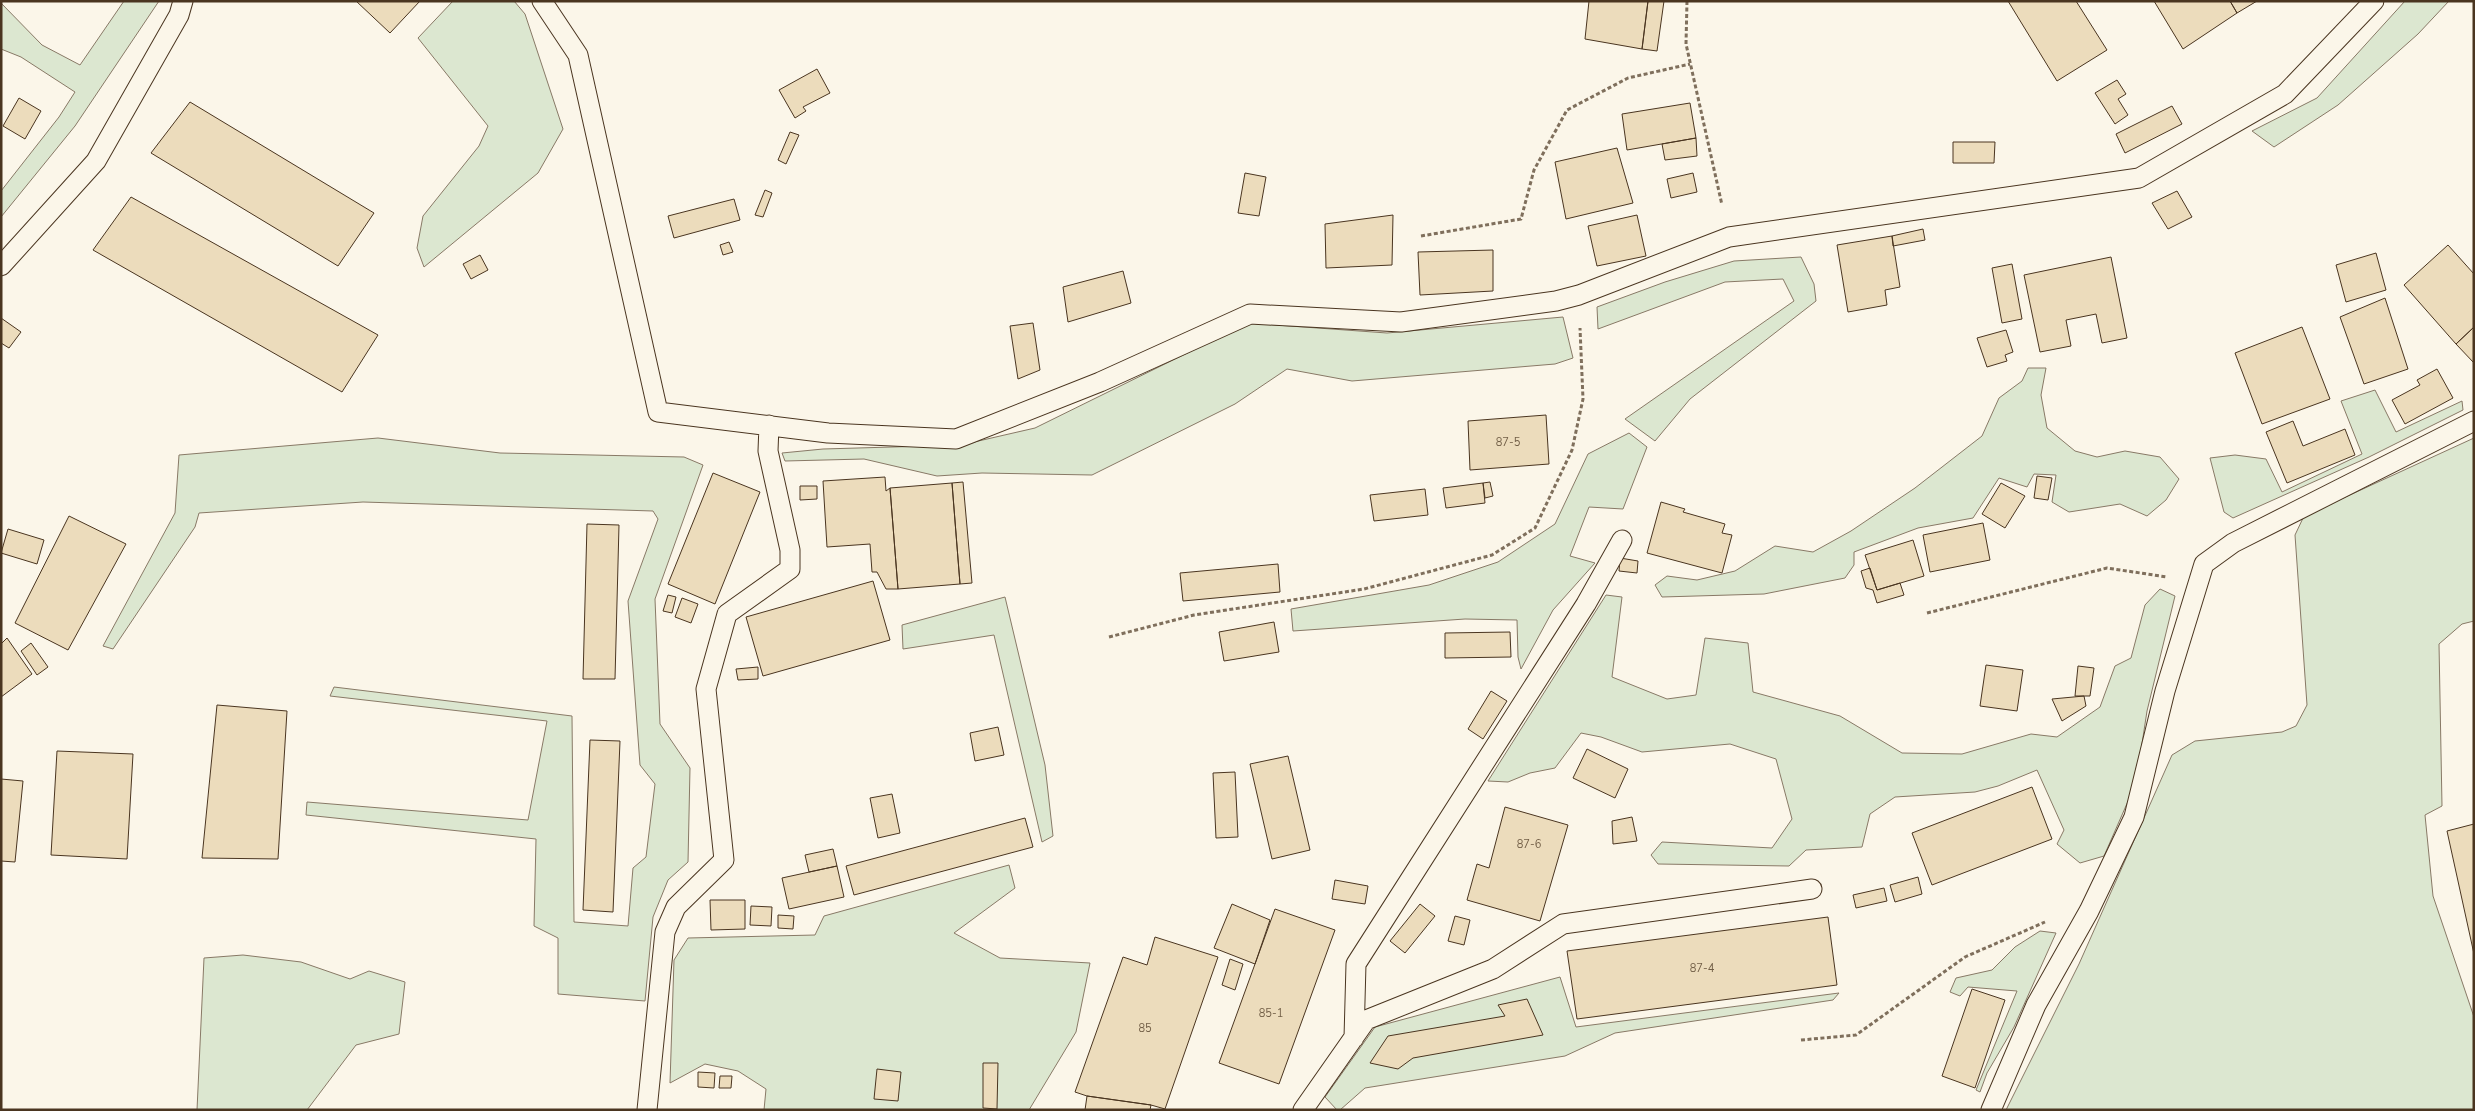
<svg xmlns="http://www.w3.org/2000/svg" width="2475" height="1111" font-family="'Nunito Sans',sans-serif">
<rect width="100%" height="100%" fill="#fbf6e9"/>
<!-- green -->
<path fill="#dce7d0" stroke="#887966" d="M124,1H159L75,126L1,217V191L59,117L75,92L21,57L1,49V3L42,45L80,65Z
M453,1H514L525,14L563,129L538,173L424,267L417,248L423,216L479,146L488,126L418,38Z
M2405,1H2449L2418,34L2338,105L2274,147L2252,131L2317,98Z
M1801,257L1814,284L1816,301L1690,399L1655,441L1625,419L1794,301L1783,279L1725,282L1598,329L1597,307L1665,282L1734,261Z
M1563,317L1573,358L1555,364L1352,381L1287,369L1235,404L1092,475L982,473L937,476L864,459L785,461L782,453L823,449L961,445L1035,428L1248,323L1387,333Z
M2028,368H2046L2041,395L2047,428L2075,451L2097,457L2125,451L2160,457L2179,479L2166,500L2147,516L2120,504L2069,512L2052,502L2056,475L2034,474L2027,487L1999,478L1973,518L1918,528L1854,552V565L1845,578L1764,594L1662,597L1655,585L1667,576L1697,580L1735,571L1775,546L1813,552L1851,531L1915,488L1982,436L1999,398L2022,381Z
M2375,390L2396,432L2462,401L2463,410L2369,457L2233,518L2224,512L2210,458L2235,455L2266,459L2282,492L2362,454L2341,401Z
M1629,433L1647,447L1623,509L1589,507L1570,556L1595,563L1553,610L1521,669L1518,657L1517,620L1465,619L1293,631L1291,609L1429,585L1498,562L1555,524L1588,454Z
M378,438L500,453L684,457L703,465L655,599L660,724L690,768L688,862L668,880L653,917L645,1001L558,994V938L534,926L536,839L306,815L307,802L528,820L547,721L330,696L334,687L572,716L574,922L628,926L633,868L646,857L655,784L640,765L628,601L658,519L653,511L363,502L199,513L195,527L113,649L103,646L175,513L179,455Z
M2474,438V621L2462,624L2439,644L2442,806L2425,815L2433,896L2474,1017V1110H2006L2079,964L2172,755L2195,741L2282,732L2296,726L2307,705L2295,535L2304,516Z
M2160,589L2175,596L2147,711L2136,783L2104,856L2080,863L2057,844L2064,830L2037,770L1998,786L1975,792L1895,797L1870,814L1862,847L1806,850L1789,866L1658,864L1651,855L1662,842L1772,848L1792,819L1776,759L1730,744L1642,752L1601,737L1581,733L1555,768L1530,773L1508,782L1488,781L1606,595L1622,597L1612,677L1667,699L1696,695L1705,638L1748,643L1753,692L1840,716L1902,753L1962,754L2031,734L2057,737L2100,707L2115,666L2131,658L2145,605Z
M1005,597L1045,765L1053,836L1042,842L994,635L903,649L902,625Z
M1009,865L1015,888L954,933L1000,958L1090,963L1076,1032L1029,1110H764L766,1089L738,1071L705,1064L670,1083L674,960L688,938L815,935L824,916Z
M2040,931L2056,933L2014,1027L1987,1073L1980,1092L1976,1090L2017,991L1968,987L1960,996L1950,992L1956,978L1992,970L2015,947Z
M243,955L301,962L350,979L369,971L405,982L399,1034L356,1045L307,1110H197L204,958Z
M1560,977L1576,1027L1839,993L1833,1000L1615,1033L1565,1056L1365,1088L1340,1110H1337L1325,1097L1375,1027Z"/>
<!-- building -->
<path fill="#ecdcbc" stroke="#4a3520" d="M356,1H420L390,33Z
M1589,1H1648L1642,49L1585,39Z
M1648,1H1664L1657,51L1642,49Z
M2008,1H2076L2107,50L2057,81Z
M2154,1H2230L2237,13L2183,49Z
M2230,1H2257L2237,13Z
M817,69L830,93L803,107L806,111L795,118L779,90Z
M2117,80L2126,94L2118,99L2128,115L2115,124L2095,93Z
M19,98L41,111L25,139L3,126Z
M190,102L374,213L338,266L151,153Z
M1690,103L1696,138L1627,150L1622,114Z
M2172,106L2182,124L2125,153L2116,134Z
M790,132L799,135L786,164L778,160Z
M1696,138L1697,156L1665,160L1662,144Z
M1953,142H1995L1994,163H1953Z
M1617,148L1633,203L1566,219L1555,162Z
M1245,173L1266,177L1259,216L1238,213Z
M1693,173L1697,192L1671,198L1667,179Z
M765,190L772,193L763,217L755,215Z
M2177,191L2192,217L2168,229L2152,203Z
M131,197L378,335L342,392L93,250Z
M734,199L740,220L674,238L668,216Z
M1393,215L1392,265L1326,268L1325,224Z
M1637,215L1646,256L1597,266L1588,226Z
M1923,229L1925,240L1893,246L1892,236Z
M1892,236L1900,287L1885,290L1887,305L1848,312L1837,245Z
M729,242L733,252L723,255L720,245Z
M2448,245L2474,274V327L2456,344L2404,285Z
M1493,250V291L1420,295L1418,252Z
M2376,253L2386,290L2346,302L2336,265Z
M480,255L488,270L471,279L463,264Z
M2111,257L2127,338L2102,343L2096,314L2066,320L2071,346L2040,352L2024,275Z
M2012,264L2022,319L2002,323L1992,268Z
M1123,271L1131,303L1068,322L1063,287Z
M2385,298L2408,369L2364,384L2340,317Z
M1,318L21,332L9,348L1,343Z
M1033,323L1040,370L1018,379L1010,326Z
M2302,327L2330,399L2262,424L2235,353Z
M2474,327V363L2456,344Z
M2006,330L2013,352L2005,355L2007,361L1987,367L1977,338Z
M2437,369L2453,398L2405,424L2392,400L2420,385L2417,380Z
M1546,415L1549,464L1470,470L1468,421Z
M2293,421L2303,446L2345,429L2355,455L2287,483L2266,432Z
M713,473L760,492L715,604L668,584Z
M2037,476L2052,478L2048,500L2034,498Z
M885,477L886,491L890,488L898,589H886L877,572H872L870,544L827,547L823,481Z
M963,482L972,583L960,584L952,483Z
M1490,482L1493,496L1485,498L1483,483Z
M952,483L960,584L898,589L890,488Z
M1483,483L1485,503L1446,508L1443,488Z
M2001,483L2025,496L2005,528L1982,514Z
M800,486H817V499L800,500Z
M1425,489L1428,515L1374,521L1370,495Z
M1661,502L1685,509L1683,512L1725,524L1722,533L1732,535L1722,573L1647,553Z
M69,516L126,544L68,650L15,623Z
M1983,523L1990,560L1930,572L1923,535Z
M587,524L619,525L615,679H583Z
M8,529L44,540L37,564L1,553Z
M1913,540L1924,576L1877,590L1865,555Z
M1620,558L1638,561L1637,573L1619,571Z
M1278,564L1280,592L1183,601L1180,573Z
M1870,568L1877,590L1900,583L1904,595L1877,603L1873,590L1866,588L1861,571Z
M873,581L890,640L763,676L746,617Z
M668,595L676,597L672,613L663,611Z
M682,598L698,604L691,623L675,617Z
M1274,622L1279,652L1224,661L1219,632Z
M1510,632L1511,657L1445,658V633Z
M7,638L32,674L1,697V644Z
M31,643L48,667L37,675L21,651Z
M1986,665L2023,670L2017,711L1980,706Z
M2078,666L2094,668L2090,696H2075Z
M758,667V679L738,680L736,669Z
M1491,691L1507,701L1483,739L1468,729Z
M2084,696L2086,706L2062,721L2052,699Z
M217,705L287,711L278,859L202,858Z
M998,727L1004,755L975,761L970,733Z
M590,740L620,741L613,912L583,910Z
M1587,749L1628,769L1615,798L1573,778Z
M57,751L133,754L127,859L51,855Z
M1288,756L1310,850L1272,859L1250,764Z
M1235,772L1238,837L1216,838L1213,773Z
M1,779L23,781L15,862L1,861Z
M2032,787L2052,839L1932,885L1912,833Z
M892,794L900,833L878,838L870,798Z
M1505,807L1568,825L1540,921L1467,900L1477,864L1489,868Z
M1632,817L1637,841L1613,844L1612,821Z
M1025,818L1033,847L854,895L846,866Z
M2474,824V954L2447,831Z
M833,849L837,866L809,872L805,855Z
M837,866L844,897L789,909L782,878Z
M1918,877L1922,894L1895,902L1890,885Z
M1335,880L1368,886L1365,904L1332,899Z
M1884,888L1887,901L1856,908L1853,895Z
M710,900H745V929L711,930Z
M1232,904L1270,920L1255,964L1214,948Z
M1420,904L1435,916L1405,953L1390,941Z
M751,906L772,907L771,926L750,925Z
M1275,909L1335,930L1279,1084L1219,1063Z
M778,915L794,916L793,929L778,928Z
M1455,916L1470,920L1464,945L1448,941Z
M1828,917L1837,985L1577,1019L1567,951Z
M1155,937L1218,957L1165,1109L1151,1105L1087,1096L1075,1092L1123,957L1147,965Z
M1230,959L1243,964L1235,990L1222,985Z
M1972,989L2005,1000L1975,1088L1942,1076Z
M1527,999L1543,1035L1413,1058L1398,1069L1370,1063L1388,1036L1505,1016L1498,1005Z
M983,1063H998L997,1109L983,1108Z
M877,1069L901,1072L898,1101L874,1099Z
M698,1072L715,1073L714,1088L698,1087Z
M720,1076H732L731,1088H719Z
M1087,1096L1151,1105L1150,1110H1085Z"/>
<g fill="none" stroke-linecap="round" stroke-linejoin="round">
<defs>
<path id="service" d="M542,1L578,55L658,412L828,433L956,439L1100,382L1250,314L1401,322L1556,301L1579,295L1729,237L2139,178L2285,94L2374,1
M1,266L96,161L179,15L183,1
M1354,1038L1356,964L1586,604L1622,540
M647,1110L665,932L676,907L724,860L706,689L727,614L790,569V550L768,451L769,425
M1303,1110L1366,1020L1493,969L1563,924L1812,889
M1991,1110L2036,1005L2089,911L2134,817L2165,691L2204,564L2233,543L2474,421"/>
</defs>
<!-- service casing -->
<use href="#service" stroke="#4a3520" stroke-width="21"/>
<!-- path -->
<path stroke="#7f6f5c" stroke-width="3" stroke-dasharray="4 2.5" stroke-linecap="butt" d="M1687,1L1686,44L1722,205
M1421,236L1521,219L1534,170L1567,110L1628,78L1690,64
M1927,613L2107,568L2167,577
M1109,637L1194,615L1364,589L1492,555L1535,528L1572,450L1583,399L1580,328
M1801,1040L1856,1035L1965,957L2045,922"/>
<!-- service -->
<use href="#service" stroke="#fbf6e9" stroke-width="19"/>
</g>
<g text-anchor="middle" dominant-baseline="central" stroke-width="4" stroke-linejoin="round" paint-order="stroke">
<!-- number labels -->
<g font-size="11" fill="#725f47">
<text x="1508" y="442">87-5</text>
<text x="1529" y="844">87-6</text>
<text x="1702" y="968">87-4</text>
<text x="1271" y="1013">85-1</text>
<text x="1145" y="1028">85</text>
</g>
</g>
<!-- border -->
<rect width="2475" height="1111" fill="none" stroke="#4a3520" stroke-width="5"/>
</svg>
